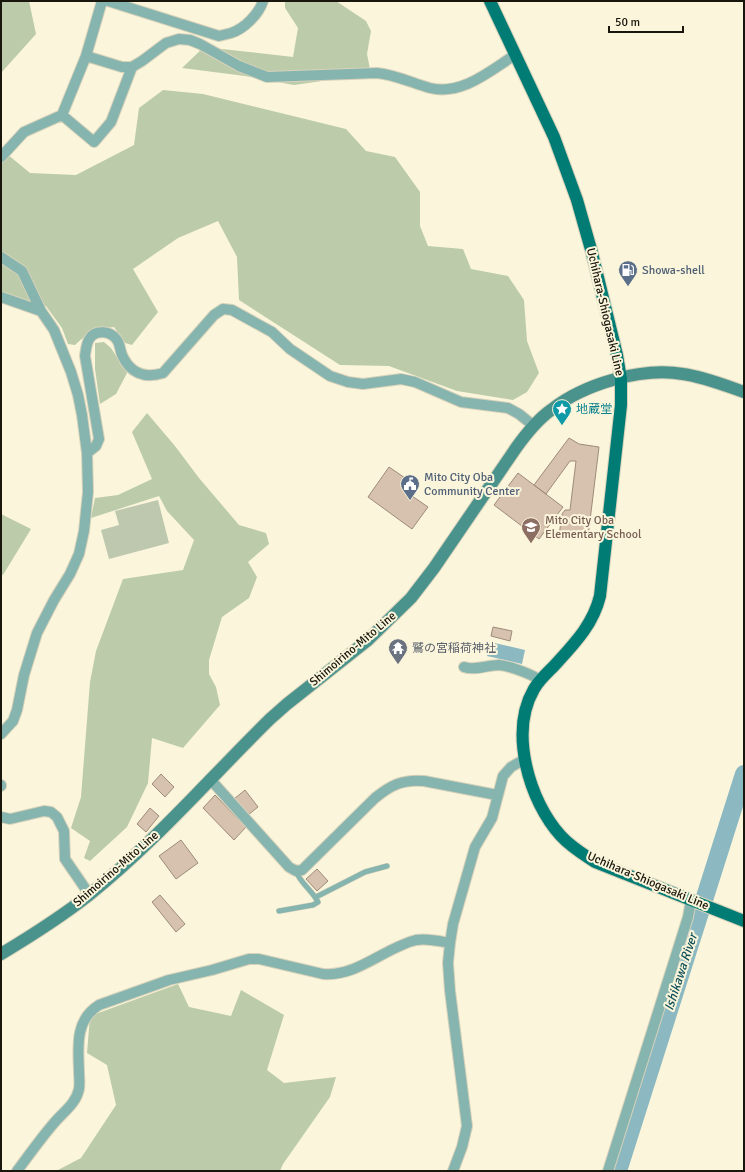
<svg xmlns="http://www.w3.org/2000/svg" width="745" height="1172" font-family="Signika,'Noto Sans JP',sans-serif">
<rect width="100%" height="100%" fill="#fbf6db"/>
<!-- green -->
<path fill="#bdc8af" d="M158,500L169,543L109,559L101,530L119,525L115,511Z"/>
<!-- forest -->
<path fill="#bccba9" d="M1,1H29L36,34L1,73Z
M285,1H336L366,21L371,31L367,54L371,74L294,85L245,76L182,68L204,47L293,57L298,28L285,8Z
M163,90L203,94L346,129L366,151L395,157L420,192V226L428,246L463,249L471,269L508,276L524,300L527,341L539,373L527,392L513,400L457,391L389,366L340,365L239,300L237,257L218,221L178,238L133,269L158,312L132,345L125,343L114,327C95,329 89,332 75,345L68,344L62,328L46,306L1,292V149L30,173L76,175L134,145L139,108Z
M104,342L111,348L127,373L116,394L100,404L95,369V343Z
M147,413L175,446L199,478L239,525L266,533L269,544L248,562L257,577L249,598L222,617L209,660V674L216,687L220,705L183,748L152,738L148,783L127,827L90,861L84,858L90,841L71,828L81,797L90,682L96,651L123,579L183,570L194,540L167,511L159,496L91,518L95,498L118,495L152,479L132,432Z
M1,514L31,529L3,575L1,574Z
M178,984L189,1007L231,1016L241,990L284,1015L267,1070L284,1083L336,1077L330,1097L283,1164L280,1171H56L81,1158L116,1105L107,1065L87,1053L90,1016Z"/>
<!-- water -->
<path fill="#8cb8c1" d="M490,642L525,650L522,664L487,656Z"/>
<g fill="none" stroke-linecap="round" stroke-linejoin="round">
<!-- river -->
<path stroke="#8cb8c1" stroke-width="18" d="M618,1171L744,774"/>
</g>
<!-- building -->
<path fill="#d6c2ae" stroke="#9e8b78" d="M569,438L579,444L599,447L588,537L576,534L575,538L559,536L562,514L565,510H570L576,461H570L546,494L534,485Z
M389,467L408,480L402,489L428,507L412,529L368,497Z
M518,473L563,507L539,539L494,505Z
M493,627L512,631L510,641L491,636Z
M161,774L174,787L165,797L152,784Z
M245,790L258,807L248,815L234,799Z
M215,795L246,827L234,840L203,808Z
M150,808L159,816L146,832L137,824Z
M181,840L198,863L176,879L159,856Z
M317,869L328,881L317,891L306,879Z
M160,895L185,924L176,932L152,902Z"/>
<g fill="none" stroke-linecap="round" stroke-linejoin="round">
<defs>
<path id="lane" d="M316,897L365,872L387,866
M279,911L313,905L318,902C312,890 300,883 296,871"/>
<path id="street" d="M108,1L219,36C223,35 227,34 231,33C244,29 259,14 263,1
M86,56L122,67H132L142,61L166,43L179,39L190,40L200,44L239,66L267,77L377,73C396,75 412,83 430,88C462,96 491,70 515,55
M62,115L94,142L111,122L132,67
M1,157L24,132L62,115L86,56L102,1
M1,257L22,271L41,311L54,330L71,372L78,395L82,415L87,453L88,492L84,531L79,554L70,574L54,600L37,633L24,675L17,710L13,721L1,734
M1,297L41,311
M87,453L96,446L99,439L85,356C86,350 86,343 90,338C96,329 111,331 117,340C120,344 120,350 122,355C130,373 144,379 163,373L214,315L223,309L232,310L272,332L290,349L330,376L348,382L363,384L401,379L415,382L461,402L508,408L519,414L534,426
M464,667C475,671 487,665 499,665C510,666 531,674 540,680
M210,779L289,867L296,871L302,870L375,798C391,785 403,779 424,781L497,795
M1,785V786
M1,817L10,819L44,811L51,812L57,817L64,831L65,859L89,894
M17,1171C29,1155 41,1138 54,1123C63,1112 76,1104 79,1089C80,1083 79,1077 79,1071C78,1046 75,1020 99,1005L169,980L212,970L249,959H259L323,974C357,977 384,948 416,940C427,938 439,941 450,943
M453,1171L462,1147L467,1126L450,991L448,963L450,943L453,924L475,847L492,818L503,776L511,767L525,759
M608,1171L688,917L691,900"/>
<path id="secondary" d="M1,954C31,936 61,917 89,895C155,842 210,778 270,719L287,704L368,640L411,598L434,568L516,448C526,434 537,420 551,410C584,384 641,367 683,374C704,377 724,385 744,392"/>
<path id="primary" d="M490,1L554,137L577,200L592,253L617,355L621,379V405L600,596C593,625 574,644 554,666C547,673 539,680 534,689C509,732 529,801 561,836C571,847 583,854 595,862L744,921"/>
</defs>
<!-- lane casing -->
<use href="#lane" stroke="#d7d2ba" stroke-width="6"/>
<!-- street casing -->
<use href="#street" stroke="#d7d2ba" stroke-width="12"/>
<!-- secondary casing -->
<use href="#secondary" stroke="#d7d2ba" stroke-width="14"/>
<!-- primary casing -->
<use href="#primary" stroke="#d7d2ba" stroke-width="14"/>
<!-- lane -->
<use href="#lane" stroke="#86b4af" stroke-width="5"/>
<!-- street -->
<use href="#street" stroke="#86b4af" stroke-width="10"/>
<!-- secondary -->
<use href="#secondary" stroke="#4a938d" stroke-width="12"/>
<!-- primary -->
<use href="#primary" stroke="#007c75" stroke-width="12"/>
</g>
<!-- icons -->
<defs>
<symbol id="fuel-pin" viewBox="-11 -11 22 30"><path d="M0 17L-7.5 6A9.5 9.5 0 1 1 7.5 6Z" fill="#5c6f8a" stroke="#fbf6db"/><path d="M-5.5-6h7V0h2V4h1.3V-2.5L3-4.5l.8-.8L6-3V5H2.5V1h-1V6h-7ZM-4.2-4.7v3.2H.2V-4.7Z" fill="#fff"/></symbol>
<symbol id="sight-pin" viewBox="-11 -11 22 30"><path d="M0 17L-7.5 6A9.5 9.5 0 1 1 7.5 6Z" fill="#0f9aa8" stroke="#fbf6db"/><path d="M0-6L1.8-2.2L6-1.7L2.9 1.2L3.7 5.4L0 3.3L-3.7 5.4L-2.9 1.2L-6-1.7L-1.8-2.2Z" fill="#fff"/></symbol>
<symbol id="civic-pin" viewBox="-11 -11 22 30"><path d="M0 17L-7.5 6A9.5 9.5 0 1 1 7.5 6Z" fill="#5c6f8a" stroke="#fbf6db"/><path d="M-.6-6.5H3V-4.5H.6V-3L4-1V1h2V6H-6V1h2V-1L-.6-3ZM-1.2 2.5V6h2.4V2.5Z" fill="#fff"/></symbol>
<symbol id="school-pin" viewBox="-11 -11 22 30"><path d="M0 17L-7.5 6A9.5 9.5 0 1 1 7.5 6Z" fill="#8d6e63" stroke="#fbf6db"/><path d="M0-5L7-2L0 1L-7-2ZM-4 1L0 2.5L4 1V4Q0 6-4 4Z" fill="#fff"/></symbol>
<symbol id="temple-pin" viewBox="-11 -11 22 30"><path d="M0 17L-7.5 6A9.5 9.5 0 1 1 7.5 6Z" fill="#6b7280" stroke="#fbf6db"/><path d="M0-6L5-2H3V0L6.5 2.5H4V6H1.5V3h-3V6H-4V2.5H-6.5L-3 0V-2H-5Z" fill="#fff"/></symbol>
</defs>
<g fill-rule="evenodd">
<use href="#fuel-pin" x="617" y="259" width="22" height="30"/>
<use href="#sight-pin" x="551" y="398" width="22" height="30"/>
<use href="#civic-pin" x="399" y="473" width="22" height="30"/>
<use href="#school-pin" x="520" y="516" width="22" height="30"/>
<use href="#temple-pin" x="387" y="637" width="22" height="30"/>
</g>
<g text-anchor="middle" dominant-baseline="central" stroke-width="4" stroke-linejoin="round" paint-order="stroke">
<!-- service labels -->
<g font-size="12" fill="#4e5e75" stroke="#fbf6db" text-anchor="start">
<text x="642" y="270">Showa-shell</text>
<text x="424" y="477">Mito City Oba<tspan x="424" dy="14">Community Center</tspan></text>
</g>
<!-- street labels -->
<g font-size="12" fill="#18160d" stroke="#fbf6db">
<text transform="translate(605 312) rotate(77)">Uchihara-Shiogasaki Line</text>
<text transform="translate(353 649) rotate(-40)">Shimoirino-Mito Line</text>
<text transform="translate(116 869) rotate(-41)">Shimoirino-Mito Line</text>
<text transform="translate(648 881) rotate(23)">Uchihara-Shiogasaki Line</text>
</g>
<!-- culture labels -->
<g font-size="12" fill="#0d838f" stroke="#fbf6db" text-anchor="start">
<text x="576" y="409">地蔵堂</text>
</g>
<!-- education labels -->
<g font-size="12" fill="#785e54" stroke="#fbf6db" text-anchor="start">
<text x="545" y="520">Mito City Oba<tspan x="545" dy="14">Elementary School</tspan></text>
</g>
<!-- worship labels -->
<g font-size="12" fill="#5b616d" stroke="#fbf6db" text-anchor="start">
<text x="412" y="648">鷲の宮稲荷神社</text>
</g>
<!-- water labels -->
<g font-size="13" font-style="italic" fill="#11505b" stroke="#fbf6db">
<text transform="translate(681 972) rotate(-72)">Ishikawa River</text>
</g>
</g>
<!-- border -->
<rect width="745" height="1172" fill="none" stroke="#18160d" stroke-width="4"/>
<!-- scale -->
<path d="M609 26v6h74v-6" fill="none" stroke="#18160d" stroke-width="2"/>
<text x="615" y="26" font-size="12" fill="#18160d" stroke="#fbf6db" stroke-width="3" paint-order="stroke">50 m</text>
</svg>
